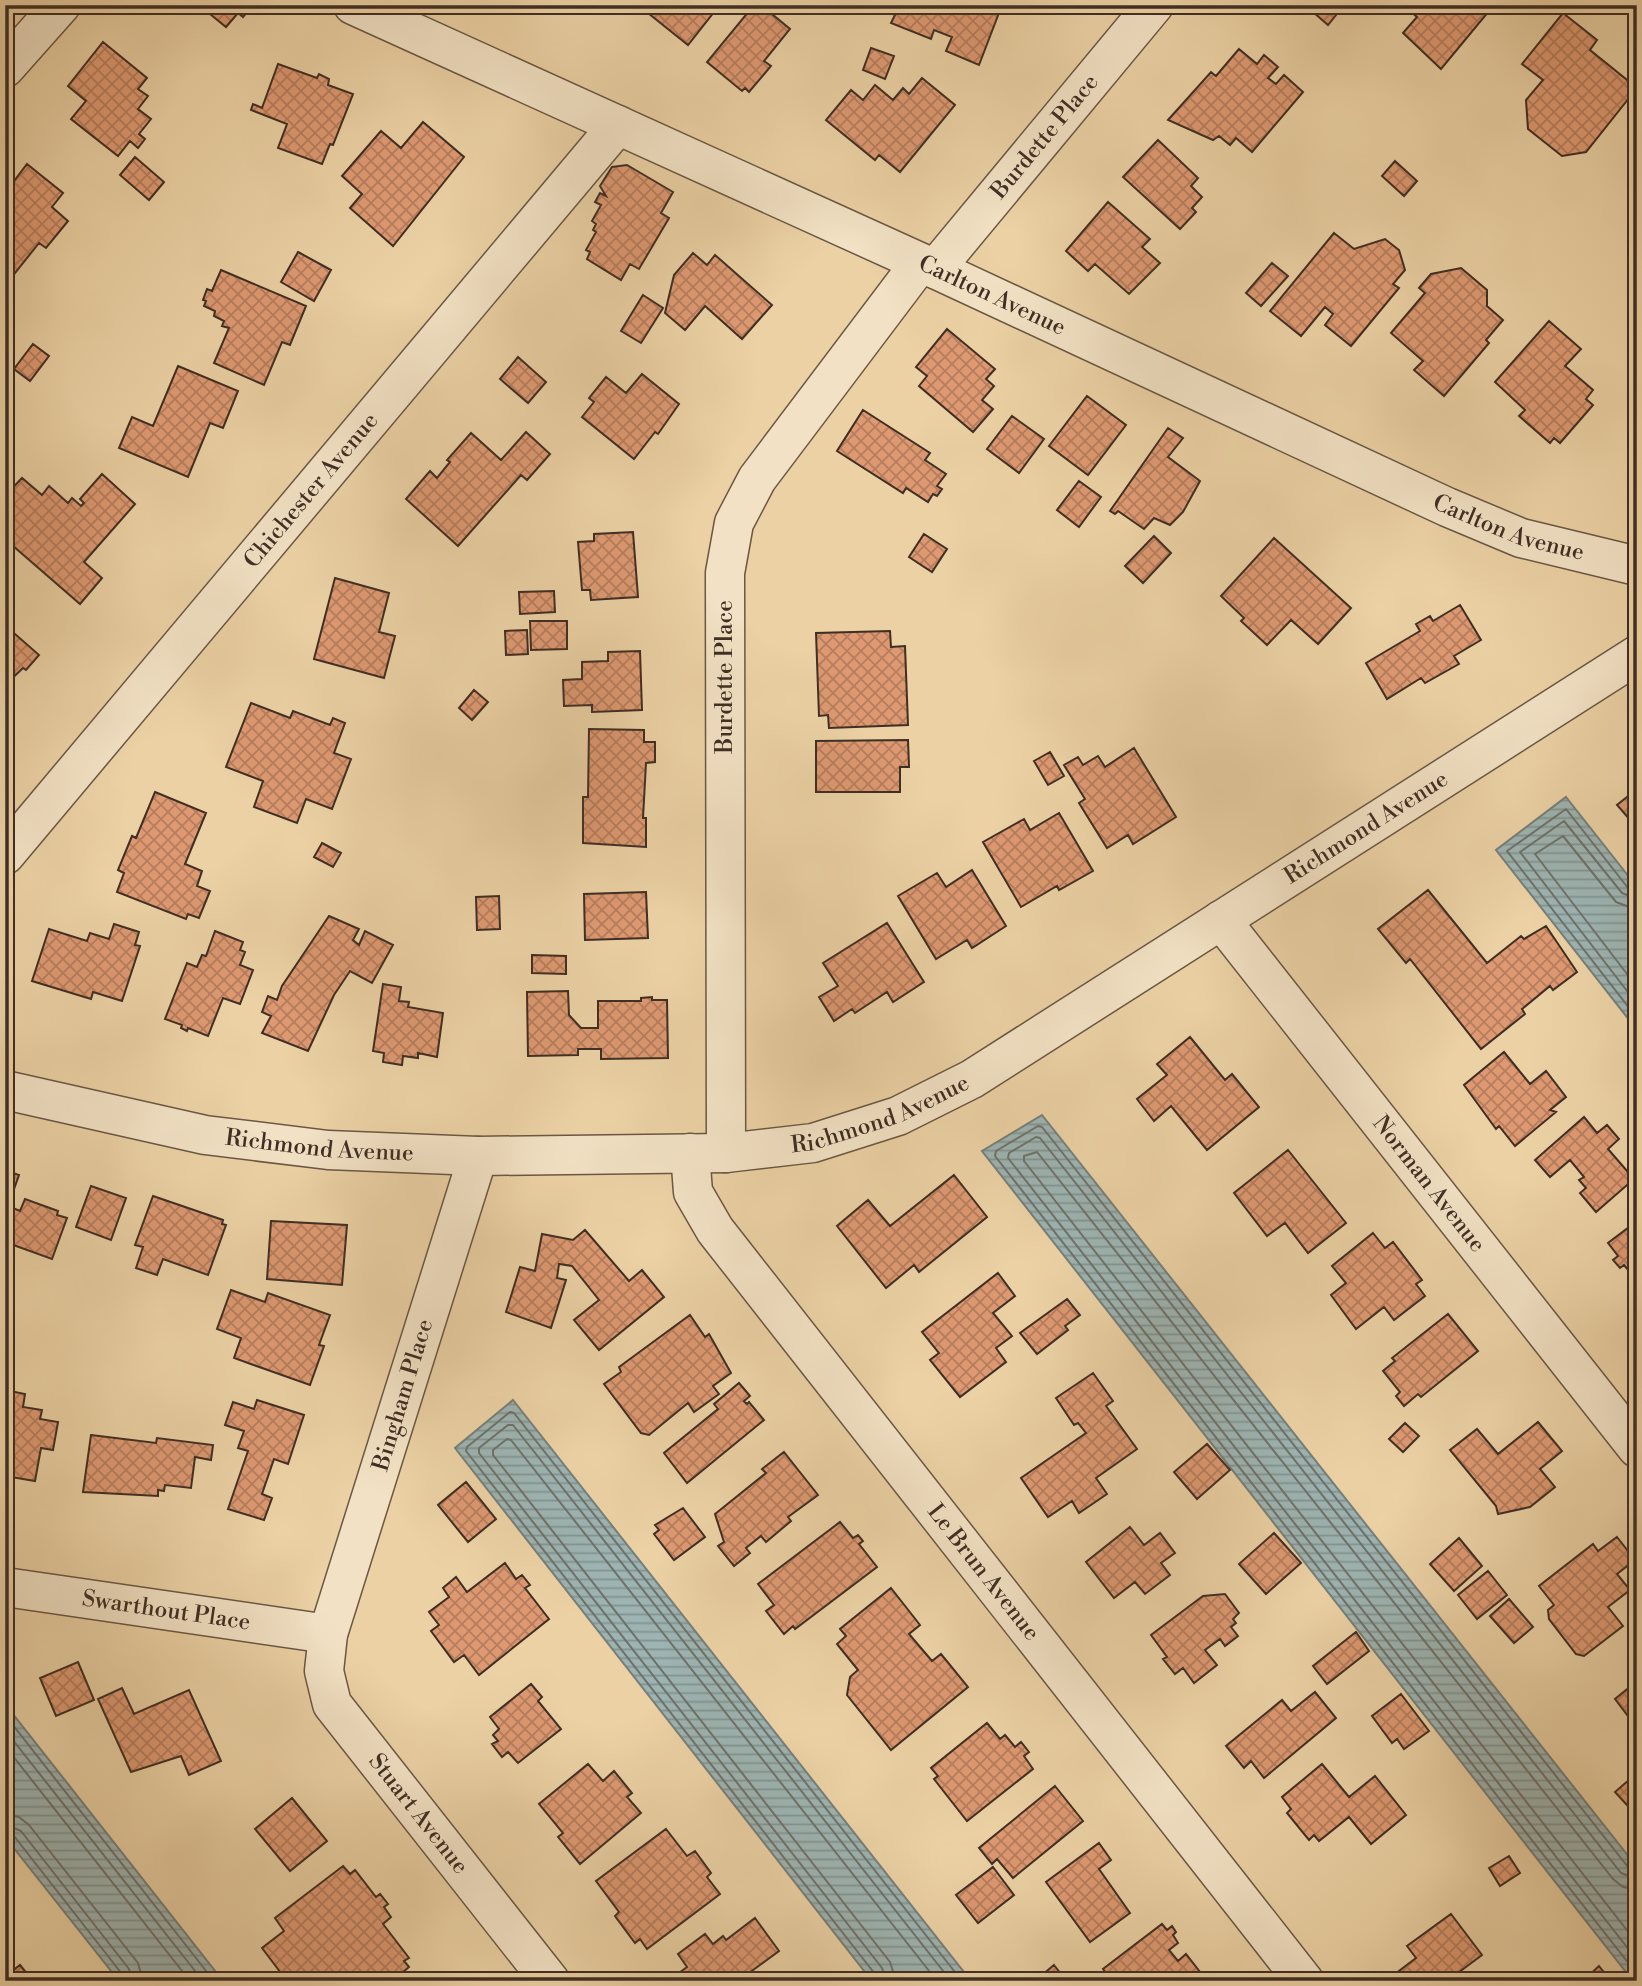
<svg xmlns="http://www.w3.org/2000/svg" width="1642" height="1986" font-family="'Libre Bodoni',serif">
<defs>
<pattern id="water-rules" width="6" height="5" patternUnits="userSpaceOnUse" patternTransform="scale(1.75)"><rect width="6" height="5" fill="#9db4b2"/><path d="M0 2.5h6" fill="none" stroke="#819391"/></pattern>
<pattern id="building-cross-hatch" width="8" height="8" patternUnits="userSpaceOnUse" patternTransform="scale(1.75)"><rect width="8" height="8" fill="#de9971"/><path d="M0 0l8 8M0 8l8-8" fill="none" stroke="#b57d5d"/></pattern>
</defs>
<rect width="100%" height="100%" fill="#ebd1a4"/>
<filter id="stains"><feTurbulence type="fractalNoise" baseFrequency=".00286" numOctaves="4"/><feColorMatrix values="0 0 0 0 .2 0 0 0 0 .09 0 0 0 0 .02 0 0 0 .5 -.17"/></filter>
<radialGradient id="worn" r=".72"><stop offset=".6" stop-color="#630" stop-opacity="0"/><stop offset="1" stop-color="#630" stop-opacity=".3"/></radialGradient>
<!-- water -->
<path fill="url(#water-rules)" stroke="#777e79" stroke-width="2" d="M1566,797L1637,887V1030L1496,850Z
M1042,1115L1637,1867V1981H1633L982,1151Z
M513,1400L971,1981H872L455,1448Z
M5,1704L223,1981H119L5,1837Z"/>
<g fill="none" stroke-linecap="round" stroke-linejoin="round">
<!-- shore -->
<path stroke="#6e716b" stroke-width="2" d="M1637,891L1628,888L1566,809L1507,851L1637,1018
M1637,899L1622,893L1564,821L1520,852L1637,1004
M1637,910L1616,902L1563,836L1535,854L1637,987
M5,1715L214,1981
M5,1730L203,1981
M5,1746L190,1981
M5,1814L19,1817L29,1825L138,1963L143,1981
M5,1824L21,1831L129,1969L132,1981
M5,1833L14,1836L122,1974L124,1981
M1637,1871L1628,1867L1042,1127L1038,1126L996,1151L995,1156L1637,1974
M1637,1879L1621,1873L1040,1138L1036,1137L1009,1153L1008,1158L1637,1960
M1637,1890L1623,1887L1613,1879L1037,1152L1024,1156V1161L1637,1943
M877,1981L875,1974L466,1451L467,1447L510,1412L514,1413L962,1981
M886,1981L882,1968L479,1453V1448L508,1425H513L951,1981
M896,1981L890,1962L493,1455V1450L507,1439L511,1440L937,1981"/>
</g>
<!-- building -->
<path fill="url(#building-cross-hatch)" stroke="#3f2e24" stroke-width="2" d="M199,5H249L251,7L243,17L238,13L226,27Z
M638,5H715L718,7L688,45Z
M754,5H761L790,29L764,61L771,66L749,92L745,88L742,91L707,62Z
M871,5H1002L979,65L946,51L952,37L934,30L931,39L891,23L895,15Z
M1292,5H1344L1328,25L1313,12L1293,14Z
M1403,5H1494L1441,69L1403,33L1417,17Z
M1563,13L1597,40L1590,50L1637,88L1586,152L1562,156L1528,129L1526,100L1543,80L1522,64Z
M103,42L147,78L138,89L148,96L138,109L151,119L139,134L145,139L138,148L130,141L118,156L71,119L86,101L68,86Z
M871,48L894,56L885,79L863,70Z
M1239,49L1257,64L1264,55L1278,67L1268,78L1276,84L1284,75L1303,92L1252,152L1236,138L1230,145L1219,136L1213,140L1168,120L1211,72L1216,76Z
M278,64L317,78L319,74L329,79L328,85L353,94L333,145L330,144L322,164L278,148L287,124L251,110L253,104L262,108Z
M922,78L955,105L900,172L879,155L875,160L826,120L851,90L863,100L875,85L893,100L903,88L909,94Z
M423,122L464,157L393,246L350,208L362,194L342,176L381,131L401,148Z
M1158,140L1198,178L1191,186L1202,197L1192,208L1196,212L1180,229L1123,177Z
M135,157L164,182L149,200L120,175Z
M1395,161L1417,181L1404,196L1382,176Z
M27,164L63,193L52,207L68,221L46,248L39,243L11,278L5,273V193Z
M627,165L673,192L661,213L669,218L639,269L630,264L621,280L587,259L590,252L586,250L596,232L593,230L596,224L592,221L601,205L595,202L600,193L606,196L600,186L612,167Z
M1108,202L1150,239L1142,247L1160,263L1129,294L1095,264L1088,271L1066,251Z
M1334,233L1354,249L1385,239L1399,250L1405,270L1393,284L1399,288L1351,346L1325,325L1333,314L1325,307L1301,336L1270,311Z
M298,252L331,270L314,301L281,282Z
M693,253L707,265L715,255L772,305L742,339L705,306L685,330L665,313L674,275Z
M1272,263L1288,276L1261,306L1246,293Z
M1461,268L1487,290V306L1503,320L1486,340L1489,343L1444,396L1414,370L1423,361L1391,333L1425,293L1419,288L1431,274Z
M221,270L306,306L290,345L282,342L264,385L214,363L229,328L222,326L224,321L214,316L215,311L204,306L206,301L203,300L207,289L212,291Z
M643,295L663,308L641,343L621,331Z
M1549,321L1581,349L1565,366L1593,390L1586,399L1593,405L1560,443L1554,438L1550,443L1519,416L1525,410L1495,382Z
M947,329L995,369L986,379L994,386L982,400L993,409L973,432L919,386L927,376L916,367Z
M33,344L49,356L30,381L14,369Z
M518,357L546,382L528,403L500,379Z
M178,366L238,391L223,428L210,423L188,477L119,448L132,417L153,426Z
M642,374L679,404L658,434L655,432L634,459L582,417L594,402L589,398L606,377L626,393Z
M1087,396L1126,425L1088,475L1049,446Z
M863,410L930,453L925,460L946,474L937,486L942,489L937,496L933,494L928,502L906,488L903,493L837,451Z
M1012,416L1044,439L1019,473L987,449Z
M1168,428L1183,438L1168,457L1200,481L1183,512L1170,525L1154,518L1144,529L1118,511L1115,514L1110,511Z
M526,432L550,454L527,480L521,475L458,546L406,499L430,471L437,478L450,462L447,460L471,433L501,460Z
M102,474L135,504L84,562L102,578L80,604L5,539V534L12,526L5,520V496L22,478L42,495L49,486L68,503L72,498L81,506L84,503L80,499Z
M1079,481L1101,497L1079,527L1057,510Z
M633,532L638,597L591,600L590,590H582L578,542L594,541V534Z
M924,534L947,549L932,572L909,557Z
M1154,536L1171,553L1143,583L1125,566Z
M1274,538L1351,608L1318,644L1291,620L1267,645L1241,621L1244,618L1221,596Z
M335,578L389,593L379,632L395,636L384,678L314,659Z
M554,591L555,612L520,614L519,592Z
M1460,605L1481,640L1454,656L1459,664L1425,683L1421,678L1387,699L1366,663L1420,631L1416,624L1430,616L1433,621Z
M530,621H567V649L531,650Z
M7,627L39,655L26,670L23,668L5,685Z
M527,630L528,654L506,655L505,631Z
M890,631L891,647L905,646L908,725L829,728L828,715L819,716L816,633Z
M640,651L642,710L592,712V705L564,706L563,680L582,679V662L608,661V652Z
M474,690L488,702L472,720L459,708Z
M251,703L290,718L293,711L330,725L333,718L345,723L334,753L351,759L332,809L306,799L297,823L254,807L263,781L226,767Z
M589,729L644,730V742H655V762L646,763L643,818H646V847L583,843V797H588Z
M908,740L909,767H900V792H816V741Z
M1134,748L1176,817L1133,844L1128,835L1107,848L1079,803L1085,799L1064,765L1078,757L1083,765L1098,756L1105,767Z
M1050,752L1064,776L1048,785L1034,761Z
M1637,789V828L1617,805Z
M155,792L206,813L185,864L202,871L197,886L210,891L199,918L188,914L186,919L117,892L124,873L118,870L132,836L136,838Z
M1059,813L1093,871L1059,890L1057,886L1021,907L983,842L1024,819L1030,830Z
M322,843L341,853L333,867L314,857Z
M972,870L1006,926L972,948L967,940L936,959L898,896L937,873L946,887Z
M1428,890L1487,963L1521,936L1524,939L1546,926L1577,972L1553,990L1550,986L1522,1009L1525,1014L1481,1049L1410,959L1406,963L1378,929Z
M646,892L648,938L585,940L584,894Z
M499,896L500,929L477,930L476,897Z
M329,916L359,929L353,940L359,945L365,931L393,945L372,983L350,971L334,995L308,1051L262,1033L271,1016L262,1012L268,996L277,1000L282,986Z
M887,923L924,982L893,1002L887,992L855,1013L852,1009L834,1021L819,997L838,986L823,963Z
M114,924L139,932L135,945L140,946L122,1001L93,992L91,999L32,981L49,929L87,941L90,933L109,939Z
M215,931L243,942L240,950L245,952L240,965L253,970L240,1004L223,998L208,1036L188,1028L187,1031L181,1028L182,1025L165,1019L187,963L197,967L202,955L206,956Z
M532,955L566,956V974L532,973Z
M383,984L401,987L399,1001L409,1002L408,1007L443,1013L437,1057L418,1053V1058L403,1056L402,1065L383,1062L384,1053L373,1051Z
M568,991L569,1015L581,1028H598V1001H641V998L652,997V1000H667L668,1058L601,1059V1049H578V1055L528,1056L527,992Z
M1190,1037L1225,1080L1232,1074L1259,1107L1207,1150L1171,1106L1154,1121L1137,1099L1167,1075L1157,1064Z
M1504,1052L1530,1084L1546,1071L1566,1097L1550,1110L1556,1112L1515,1146L1499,1126L1496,1129L1464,1085Z
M1584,1117L1597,1133L1607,1125L1619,1139L1608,1149L1634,1179L1596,1212L1580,1193L1586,1188L1579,1180L1584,1177L1570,1160L1550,1177L1535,1160Z
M1288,1150L1346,1223L1308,1253L1285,1223L1267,1236L1234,1193Z
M5,1170L19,1175L8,1206L20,1211L25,1199L58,1211L57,1215L67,1218L52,1259L5,1242Z
M954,1175L987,1217L919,1272L914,1265L886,1288L837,1226L868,1200L890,1226Z
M91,1186L126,1198L111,1240L76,1227Z
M153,1196L223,1220L222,1224L226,1225L208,1275L163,1259L157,1275L136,1268L143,1247L135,1245Z
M271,1221L347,1225L342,1285L267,1279Z
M1637,1221V1281L1624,1265L1620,1268L1613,1260L1618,1256L1608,1243Z
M585,1230L629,1281L642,1270L664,1297L599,1350L574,1320L599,1300L572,1266L559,1264L557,1278L566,1280L551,1328L506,1312L520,1267L535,1271L542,1234L573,1240Z
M1373,1233L1385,1248L1393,1242L1422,1280L1416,1284L1425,1296L1394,1320L1384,1307L1356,1329L1331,1295L1346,1283L1332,1266Z
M998,1273L1015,1296L993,1313L1012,1336L996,1348L1006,1362L960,1397L930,1360L939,1353L922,1332Z
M231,1290L265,1302L268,1293L330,1315L319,1345L324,1346L310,1385L234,1358L241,1338L217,1329Z
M1067,1299L1080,1315L1065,1326L1068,1330L1037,1354L1020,1333Z
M1448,1314L1478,1351L1421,1397L1418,1394L1404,1406L1396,1396L1400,1392L1383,1371L1395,1361L1392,1358Z
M690,1315L705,1337L709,1334L731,1373L713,1386L719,1394L694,1412L688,1403L649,1435L641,1433L604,1384L621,1372L619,1367Z
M1093,1373L1113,1401L1106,1406L1137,1449L1096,1478L1107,1494L1079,1513L1072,1501L1048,1517L1021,1478L1086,1433L1078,1423L1074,1425L1056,1398Z
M739,1383L750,1396L744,1401L747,1404L749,1402L764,1420L687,1483L664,1453L718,1409L714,1404Z
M5,1390L25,1394L23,1407L42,1410L40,1419L58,1422L53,1450L41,1448L35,1481L5,1476Z
M257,1400L304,1415L288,1464L274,1459L262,1494L272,1498L264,1520L228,1509L248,1451L238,1448L244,1431L225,1425L233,1402L254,1409Z
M1538,1422L1562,1451L1540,1469L1555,1487L1530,1507L1498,1514L1496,1506L1450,1450L1477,1429L1498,1454Z
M1405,1423L1419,1436L1403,1452L1389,1439Z
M91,1435L156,1443L157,1438L213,1445L211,1460L195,1457L191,1488L165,1485L164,1491L158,1490V1496L83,1492Z
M1207,1444L1230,1470L1197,1499L1174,1472Z
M784,1452L818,1495L788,1517L791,1521L766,1542L761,1536L746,1548L750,1553L734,1566L718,1546L724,1542L715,1514L766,1473L762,1469Z
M466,1482L496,1519L468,1542L438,1505Z
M683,1508L705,1537L674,1560L654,1534L659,1530L655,1525Z
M840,1522L853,1538L858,1535L863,1541L859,1544L877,1567L795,1629L793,1626L784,1634L766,1611L774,1605L758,1584Z
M1130,1527L1144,1545L1160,1533L1175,1553L1161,1563L1170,1575L1145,1594L1135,1582L1114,1598L1086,1562Z
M1274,1533L1301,1563L1266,1594L1239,1564Z
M1617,1537L1635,1560L1617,1574L1630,1590L1608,1607L1623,1626L1584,1656L1576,1654L1549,1619L1548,1610L1554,1605L1539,1586L1593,1544L1598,1551Z
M1459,1538L1482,1566L1454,1591L1430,1564Z
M505,1563L516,1579L522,1575L530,1585L525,1588L549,1619L479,1675L464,1655L454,1662L431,1631L439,1625L429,1612L449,1597L443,1588L456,1577L467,1592Z
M1488,1571L1507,1595L1477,1619L1458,1595Z
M891,1588L920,1625L909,1634L932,1661L941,1654L968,1687L891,1750L847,1695L850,1677L858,1670L837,1644L846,1636L840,1629Z
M1225,1594L1239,1613L1233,1619L1236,1623L1231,1627L1238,1636L1225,1646L1220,1639L1205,1650L1217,1665L1194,1683L1183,1668L1175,1674L1163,1659L1167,1657L1151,1635L1203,1596Z
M1509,1599L1533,1627L1514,1643L1490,1616Z
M1356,1632L1369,1651L1327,1684L1313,1666Z
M78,1662L94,1700L56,1716L40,1678Z
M1637,1681V1728L1615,1699Z
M531,1684L542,1697L538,1701L561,1729L518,1763L508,1752L502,1757L492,1744L498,1741L493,1735L499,1729L490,1717Z
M122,1688L134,1714L189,1690L221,1761L189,1775L181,1756L131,1772L98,1699Z
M1315,1692L1336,1718L1264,1778L1251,1761L1244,1768L1226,1746L1282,1700L1291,1711Z
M1401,1694L1429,1731L1404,1749L1397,1739L1392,1743L1372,1716Z
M987,1723L1000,1739L1005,1735L1015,1747L1021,1742L1029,1752L1024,1756L1033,1769L967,1821L934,1779L938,1776L931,1768Z
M588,1764L603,1781L614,1771L632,1793L627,1797L641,1813L580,1864L558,1837L563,1833L539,1804Z
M1322,1764L1349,1797L1375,1776L1406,1815L1371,1844L1349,1817L1319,1841L1314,1835L1309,1840L1287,1813L1291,1809L1282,1797Z
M1637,1773V1816L1615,1792Z
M1055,1786L1083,1821L1013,1878L997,1859L992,1864L979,1848Z
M292,1798L327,1841L290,1871L255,1829Z
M666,1829L687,1856L695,1851L711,1873L707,1877L720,1894L647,1949L640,1939L635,1943L615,1916L619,1912L596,1881Z
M1099,1843L1111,1860L1099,1869L1130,1913L1090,1942L1046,1882Z
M1509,1856L1520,1873L1500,1886L1489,1868Z
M343,1866L350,1874L355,1870L376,1897L380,1894L388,1904L384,1907L391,1917L383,1924L409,1958L404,1961L409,1967L402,1973L407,1981H287L262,1948L284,1931L275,1918Z
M993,1867L1014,1895L978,1923L956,1895Z
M1451,1914L1482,1955L1447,1981H1421L1416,1974L1407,1981L1399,1971L1416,1958L1407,1946Z
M755,1918L779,1951L738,1981H685L679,1973L687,1967L678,1954L705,1934L713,1944L723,1936L726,1940Z
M1162,1924L1167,1930L1172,1926L1176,1932L1173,1935L1178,1943L1169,1950L1178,1961L1186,1954L1207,1981H1112L1103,1969Z
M5,1965L11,1972L20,1965L33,1981H5Z
M1054,1965L1064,1978L1061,1981H1035Z
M1599,1966L1611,1981H1583Z"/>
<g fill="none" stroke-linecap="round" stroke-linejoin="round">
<defs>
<g id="street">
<path id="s1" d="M353,5L935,269L1447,507L1521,538L1637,566"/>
<path d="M5,68L61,5"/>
<path id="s2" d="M935,269L1154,5"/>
<path id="s3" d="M5,855L618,125"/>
<path id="s4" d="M1221,920L1637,1448"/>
<path id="s5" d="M5,1090L205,1135L328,1150L478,1156L726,1153L813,1143L898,1116L972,1079L1637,655"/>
<path id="s6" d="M690,1153L693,1192L715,1230L1304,1981"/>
<path d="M726,1153L725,573L734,523L757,479L920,263"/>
<path id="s7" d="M478,1156L328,1634L324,1671L332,1704L550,1981"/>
<path id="s8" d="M5,1587L328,1634"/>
</g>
</defs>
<!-- street casing -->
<use href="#street" stroke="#6a5744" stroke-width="41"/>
<!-- street -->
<use href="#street" stroke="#f2e1c4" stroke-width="38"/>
</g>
<g text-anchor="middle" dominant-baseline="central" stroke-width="5" stroke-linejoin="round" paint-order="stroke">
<!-- street labels -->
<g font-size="23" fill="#3f2e24" stroke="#f2e1c4">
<text stroke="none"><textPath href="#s2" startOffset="172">Burdette Place</textPath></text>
<text stroke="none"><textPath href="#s1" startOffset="702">Carlton Avenue</textPath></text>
<text stroke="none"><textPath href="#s3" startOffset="476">Chichester Avenue</textPath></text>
<text stroke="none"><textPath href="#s1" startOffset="1269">Carlton Avenue</textPath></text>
<text transform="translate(725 677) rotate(-90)">Burdette Place</text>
<text stroke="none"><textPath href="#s5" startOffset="1454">Richmond Avenue</textPath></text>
<text stroke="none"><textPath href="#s5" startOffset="887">Richmond Avenue</textPath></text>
<text stroke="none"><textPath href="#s5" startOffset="320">Richmond Avenue</textPath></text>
<text stroke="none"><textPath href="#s4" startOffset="336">Norman Avenue</textPath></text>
<text transform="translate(403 1395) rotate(-73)">Bingham Place</text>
<text stroke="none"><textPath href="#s6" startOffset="518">Le Brun Avenue</textPath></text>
<text stroke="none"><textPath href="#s8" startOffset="163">Swarthout Place</textPath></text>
<text stroke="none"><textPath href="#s7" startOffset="712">Stuart Avenue</textPath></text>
</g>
</g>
<!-- margin -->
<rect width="1642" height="1986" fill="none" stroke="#ebd1a4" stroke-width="28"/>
<rect x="7" y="7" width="1628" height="1972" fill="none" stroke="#3f2e24" stroke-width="3.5"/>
<rect x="14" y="14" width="1614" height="1958" fill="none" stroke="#3f2e24" stroke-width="2"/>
<rect width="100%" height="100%" filter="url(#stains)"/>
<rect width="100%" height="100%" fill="url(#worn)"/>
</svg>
